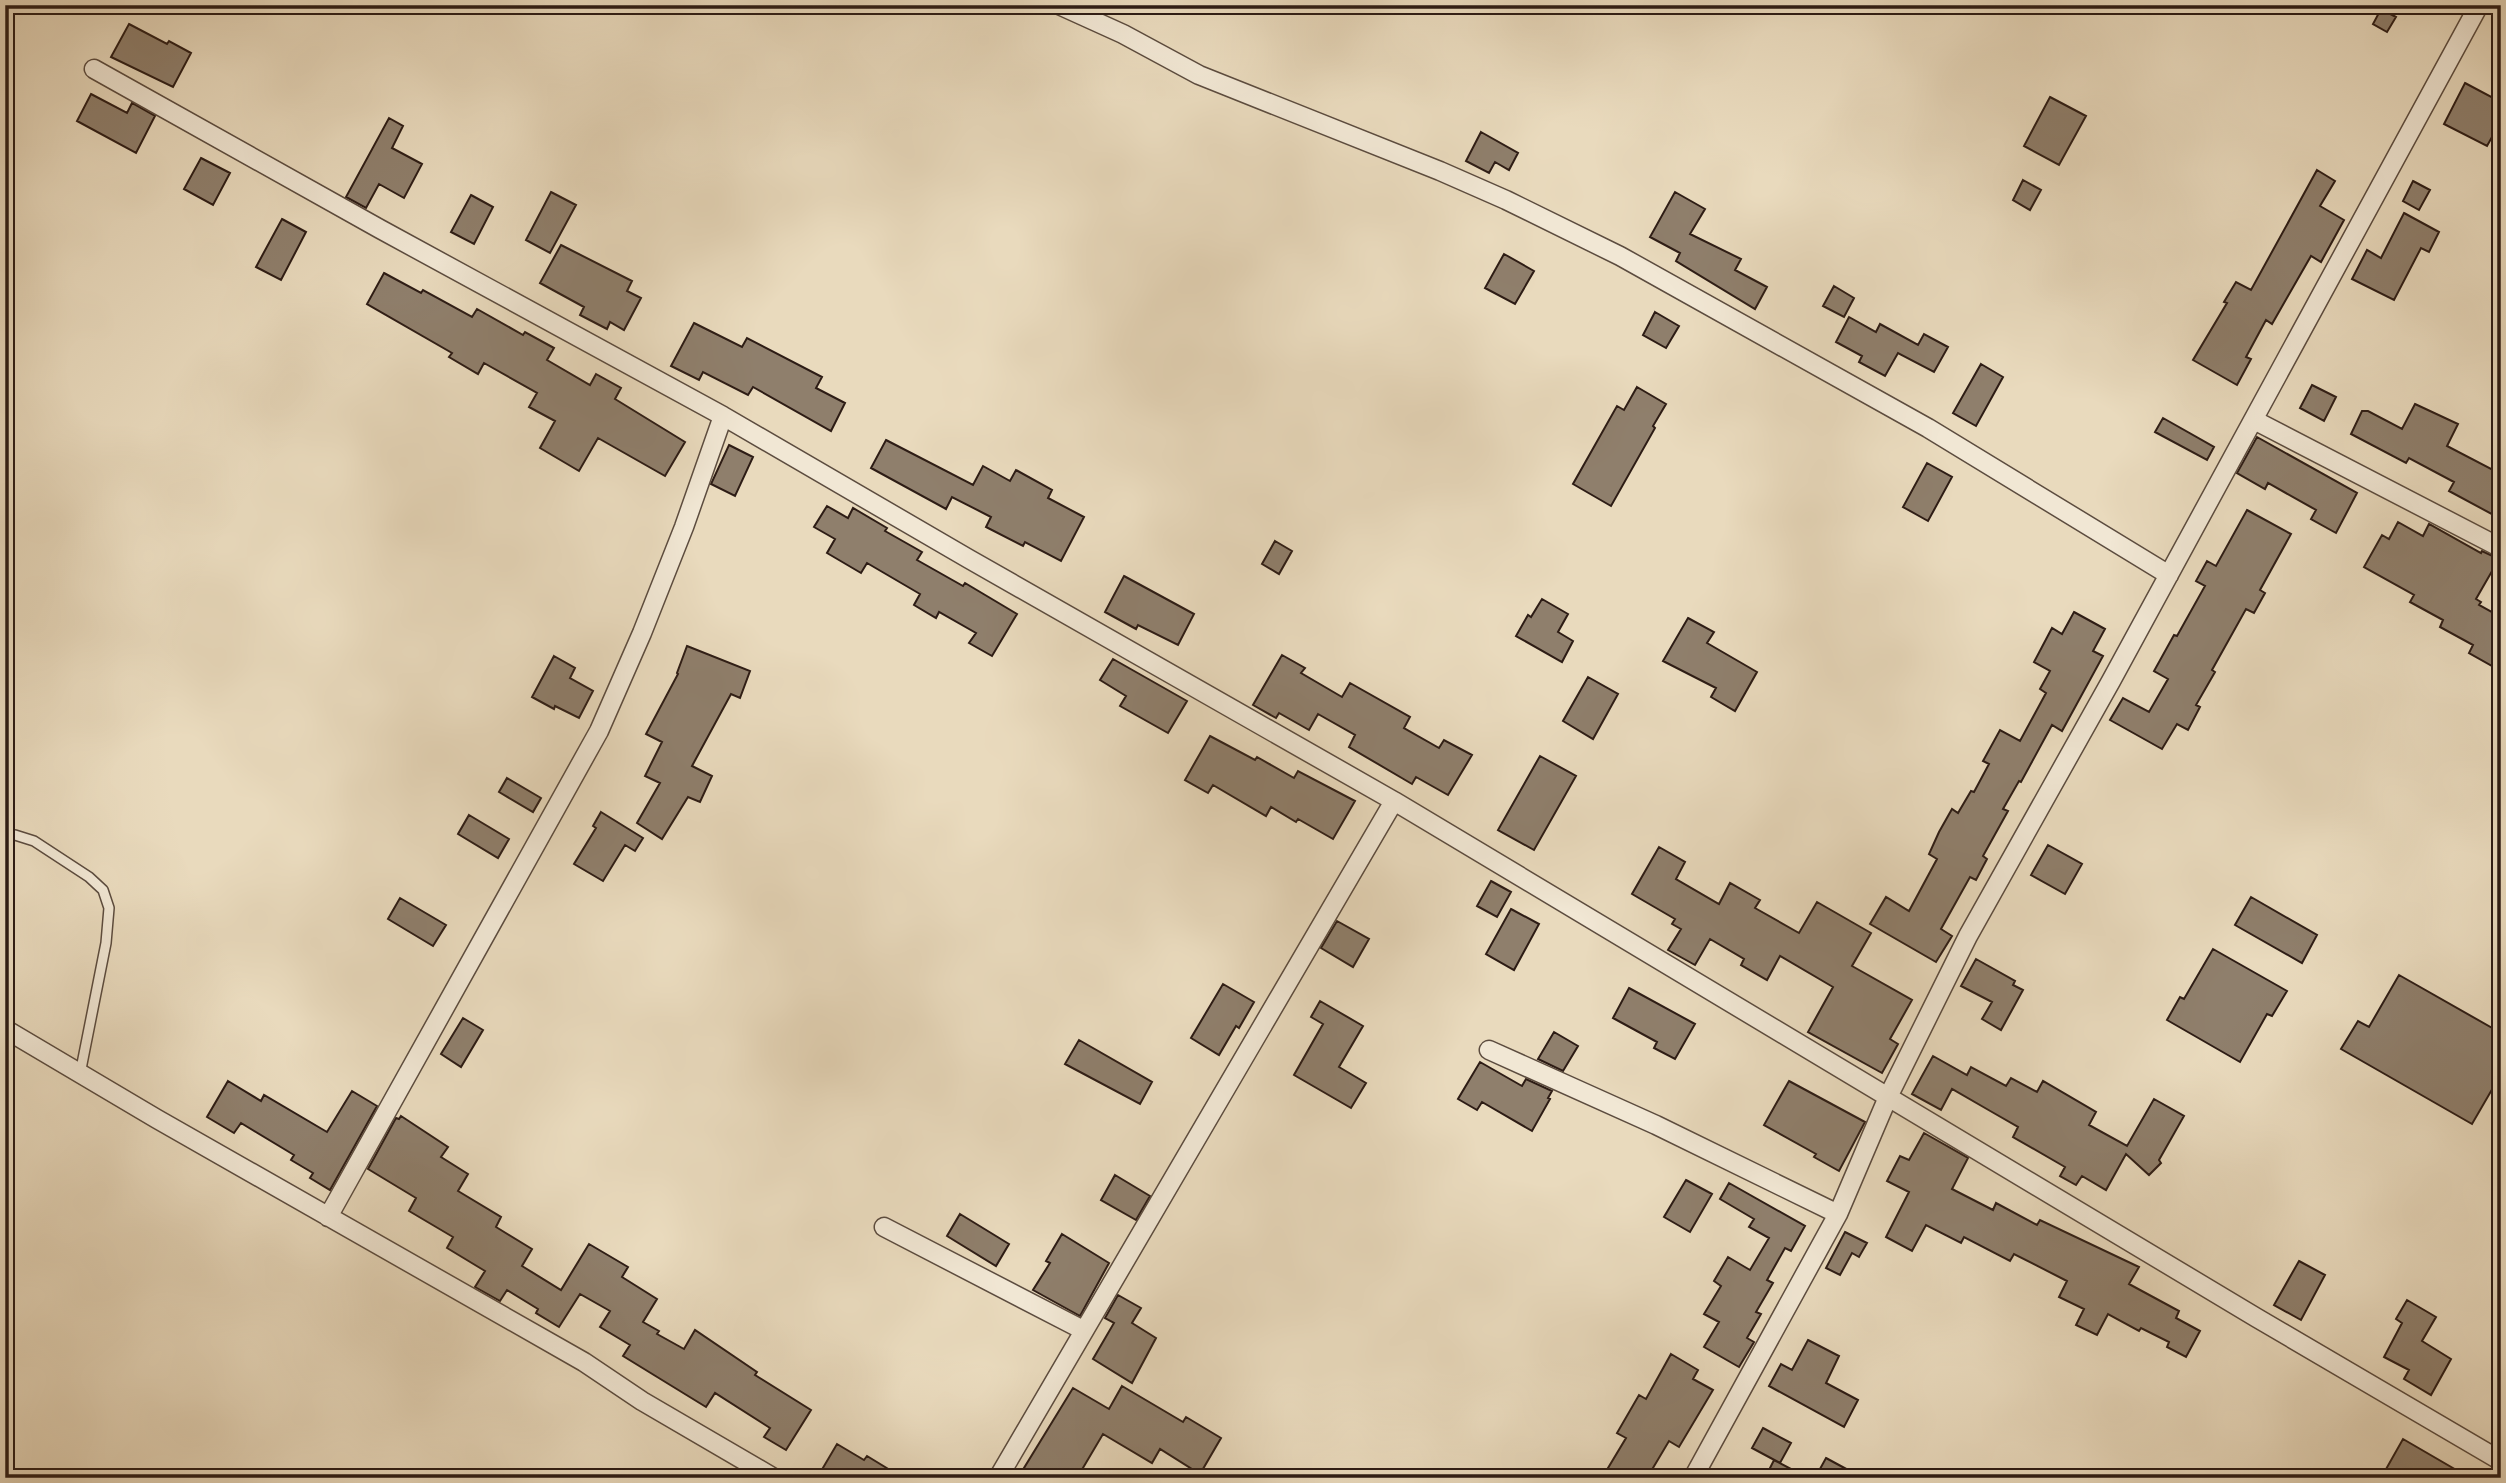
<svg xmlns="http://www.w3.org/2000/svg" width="2506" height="1483" font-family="Alegreya,serif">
<rect width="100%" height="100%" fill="#e9dabd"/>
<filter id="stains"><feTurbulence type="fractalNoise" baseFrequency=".00286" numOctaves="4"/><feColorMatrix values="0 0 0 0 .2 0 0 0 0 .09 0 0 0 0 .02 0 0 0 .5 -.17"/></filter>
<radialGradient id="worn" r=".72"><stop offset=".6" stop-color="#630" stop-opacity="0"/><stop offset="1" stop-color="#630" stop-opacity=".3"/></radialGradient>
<!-- building -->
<path fill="#8f7f6c" stroke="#2d1c15" stroke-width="2" d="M2381,9L2396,17L2387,32L2373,24Z
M129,24L167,44L169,41L191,53L173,87L111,57Z
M2465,83L2501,102V121L2487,146L2444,124Z
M91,94L127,113L132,103L155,116L136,153L77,121Z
M2050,97L2086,116L2059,165L2024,146Z
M389,118L403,126L392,148L422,164L404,198L379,184L366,208L346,197Z
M1481,132L1518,153L1509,170L1495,162L1489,173L1466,161Z
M201,158L230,173L213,205L184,189Z
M2317,170L2335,181L2320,206L2344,220L2321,262L2311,256L2272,324L2266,320L2246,357L2251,359L2237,385L2193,360L2227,303L2224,302L2236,282L2251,290Z
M2023,180L2041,190L2030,210L2013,200Z
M2413,181L2430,190L2419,210L2403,201Z
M551,192L576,205L550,253L526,240Z
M1675,192L1705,209L1690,234L1741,259L1735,270L1767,287L1755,309L1676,261L1680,253L1650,237Z
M471,195L493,207L474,244L451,232Z
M2404,213L2439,232L2429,252L2421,248L2394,300L2352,279L2367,250L2381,258Z
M282,219L306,232L281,280L256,267Z
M561,245L632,281L627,291L641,298L624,330L610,322L607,329L580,315L584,307L540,283Z
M1504,254L1534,271L1515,304L1485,288Z
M384,273L421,293L423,290L472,317L477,309L523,335L525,332L554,348L547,360L590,385L596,374L621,388L615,399L685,442L665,476L598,438L579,471L540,448L555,421L529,407L537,393L484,363L478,374L449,357L452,353L367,304Z
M1834,286L1854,298L1844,317L1823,306Z
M1655,312L1679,326L1666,348L1643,335Z
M1849,317L1876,332L1880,324L1918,345L1924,334L1948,347L1934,372L1898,353L1885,376L1859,362L1862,356L1836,342Z
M694,323L742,347L747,338L822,377L816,388L845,403L831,431L753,387L748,395L703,372L699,380L671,366Z
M1981,364L2003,377L1976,426L1953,413Z
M2312,385L2336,397L2324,421L2300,408Z
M1637,387L1666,404L1653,426L1655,428L1611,506L1573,484L1617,406L1624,410Z
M2415,404L2458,424L2447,446L2501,474V519L2449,491L2454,482L2409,458L2406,463L2351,434L2362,411H2368L2402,429Z
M2163,418L2214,447L2207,460L2155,432Z
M2257,437L2357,493L2336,533L2311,519L2316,510L2268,483L2265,489L2237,473Z
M886,440L973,485L983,466L1010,481L1016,470L1052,490L1048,498L1084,517L1061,561L1025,542L1023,546L986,527L991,517L952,497L946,509L871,468Z
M729,445L753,457L735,496L711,484Z
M1927,463L1952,477L1928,521L1903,507Z
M827,506L848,518L853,508L887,528L885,531L922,552L917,560L963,586L965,583L1017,614L992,656L969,643L976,633L939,612L936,618L914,605L920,594L867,563L861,573L827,553L835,539L814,527Z
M2247,510L2291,534L2260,590L2265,593L2254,613L2246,609L2212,670L2215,672L2196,705L2200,707L2188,730L2177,724L2162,749L2110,720L2123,698L2149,712L2168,679L2154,671L2174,635L2177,636L2205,586L2196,581L2207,561L2216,566Z
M2398,522L2423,536L2429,524L2481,553L2482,551L2499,559L2476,599L2481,602L2479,605L2501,617V671L2469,653L2473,645L2440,627L2443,620L2410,602L2414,595L2364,567L2382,535L2389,539Z
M1275,541L1292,551L1279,574L1262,564Z
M1124,576L1194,614L1178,645L1138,625L1136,629L1105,612Z
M1542,599L1568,614L1558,632L1573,641L1562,662L1516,636L1528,615L1531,617Z
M2074,612L2105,629L2093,651L2103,656L2062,731L2052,725L2021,782L2019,781L2003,809L2008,811L1983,856L1987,859L1976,880L1970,877L1941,929L1952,936L1936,962L1870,924L1886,897L1909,911L1937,859L1929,854L1939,832L1952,809L1958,813L1971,791L1974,792L1989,764L1983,761L2000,730L2020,741L2046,693L2040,689L2050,671L2034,662L2052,628L2062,634Z
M1688,618L1714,632L1707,643L1757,672L1735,711L1711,697L1716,688L1663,661Z
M687,646L750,671L740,698L731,694L692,766L712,776L700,802L688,797L662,839L637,823L660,783L645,776L662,742L646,734L678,674L677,673Z
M1282,655L1305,668L1301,673L1342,697L1350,683L1410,717L1404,728L1439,748L1444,740L1472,755L1448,795L1416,777L1412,784L1349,747L1355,735L1318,714L1309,730L1279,713L1276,718L1253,705Z
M554,656L575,668L570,678L593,691L579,718L555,706L554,709L532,697Z
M1113,659L1187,701L1168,733L1120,706L1126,696L1100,680Z
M1588,677L1618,694L1593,739L1563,721Z
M1210,736L1255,760L1257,757L1294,778L1298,771L1355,801L1333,839L1298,819L1296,822L1271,807L1266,816L1213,785L1208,793L1185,780Z
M1540,756L1576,776L1534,850L1498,830Z
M507,778L541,798L533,812L499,792Z
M601,812L643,838L635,851L625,845L603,881L574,864L596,828L593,826Z
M469,815L509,839L498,858L458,834Z
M2048,845L2082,864L2065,894L2031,875Z
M1659,847L1685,862L1676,879L1719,904L1730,883L1760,900L1755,908L1799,933L1817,902L1871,933L1852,966L1912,1000L1890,1039L1898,1044L1882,1073L1808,1032L1833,987L1780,956L1767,980L1741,965L1744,959L1710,939L1695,965L1668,950L1681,929L1672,924L1675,919L1632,894Z
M1491,881L1511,892L1497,917L1477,906Z
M2251,897L2317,935L2302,963L2235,925Z
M400,898L446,925L433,946L388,919Z
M1511,909L1539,924L1514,970L1486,954Z
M1337,921L1369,939L1353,967L1321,948Z
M2213,949L2287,991L2272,1016L2267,1014L2240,1062L2167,1020L2180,997L2184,999Z
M1976,959L2015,981L2013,985L2023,990L2001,1030L1982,1019L1992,1002L1961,986Z
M2399,975L2501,1033V1074L2472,1124L2341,1049L2358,1021L2369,1027Z
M1223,984L1254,1002L1239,1028L1236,1026L1219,1055L1191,1038Z
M1629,988L1695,1024L1675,1059L1654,1048L1657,1042L1613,1018Z
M1320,1001L1363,1026L1339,1067L1366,1083L1351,1108L1294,1075L1323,1024L1311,1017Z
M463,1018L483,1030L461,1067L441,1054Z
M1554,1032L1578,1046L1563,1071L1538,1059Z
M1079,1040L1152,1082L1140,1104L1065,1064Z
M1933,1056L1967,1075L1971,1067L2006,1086L2011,1078L2037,1092L2043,1081L2096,1112L2089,1125L2127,1146L2154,1099L2184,1116L2159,1160L2161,1163L2149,1175L2126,1154L2106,1190L2082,1176L2076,1185L2060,1176L2065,1167L2013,1137L2018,1127L1992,1112L1952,1089L1941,1110L1912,1094Z
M1480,1062L1522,1086L1526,1079L1552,1091L1548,1098L1550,1099L1532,1131L1482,1102L1477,1110L1458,1099Z
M228,1081L261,1101L264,1095L327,1132L352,1091L377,1106L330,1190L310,1178L313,1173L291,1160L294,1155L241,1123L234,1133L207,1117Z
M1789,1081L1865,1122L1839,1171L1814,1157L1816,1154L1764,1125Z
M401,1116L448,1147L441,1157L468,1174L458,1191L501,1217L496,1227L532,1249L522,1266L561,1290L589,1244L628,1267L622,1277L657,1299L643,1322L659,1331L657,1334L684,1349L695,1330L757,1372L755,1375L811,1410L786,1450L764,1437L770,1428L715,1393L706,1407L623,1356L630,1345L600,1327L610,1311L580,1294L559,1327L536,1313L538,1309L507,1290L500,1301L475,1287L485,1271L447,1248L453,1237L409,1211L416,1198L368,1169L396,1118L399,1119Z
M1924,1133L1968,1158L1952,1189L1993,1210L1996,1203L2037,1225L2040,1220L2139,1267L2129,1284L2179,1311L2176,1318L2200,1331L2186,1357L2167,1347L2169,1342L2141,1328L2139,1331L2108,1314L2097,1335L2076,1325L2084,1309L2059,1297L2067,1281L2014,1254L2010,1261L1964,1237L1961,1243L1926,1225L1912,1251L1886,1237L1909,1192L1887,1181L1900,1156L1909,1160Z
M1115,1175L1150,1196L1136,1220L1101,1200Z
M1686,1180L1712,1194L1690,1232L1664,1217Z
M1729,1183L1805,1226L1791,1251L1785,1248L1767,1280L1773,1283L1756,1312L1761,1314L1747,1338L1754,1342L1739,1367L1704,1347L1719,1322L1704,1314L1721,1286L1714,1281L1728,1257L1750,1270L1769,1238L1749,1227L1754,1219L1720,1199Z
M960,1214L1009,1244L996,1266L947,1236Z
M1845,1232L1867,1243L1859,1257L1852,1253L1840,1275L1826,1268Z
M1062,1234L1109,1263L1080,1316L1033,1290L1050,1263L1046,1261Z
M2299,1261L2325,1275L2301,1320L2274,1305Z
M1118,1295L1141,1308L1132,1323L1156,1338L1132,1383L1093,1359L1114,1323L1105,1318Z
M2407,1300L2436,1317L2422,1341L2451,1359L2431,1395L2404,1379L2409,1370L2384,1357L2402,1323L2396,1319Z
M1808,1340L1839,1356L1826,1383L1858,1400L1844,1427L1769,1386L1781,1364L1792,1370Z
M1671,1354L1698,1370L1693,1379L1713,1390L1679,1447L1669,1441L1647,1478H1602L1626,1438L1617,1433L1639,1395L1646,1399Z
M1122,1386L1183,1422L1186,1417L1221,1438L1200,1474L1160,1449L1152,1463L1103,1434L1077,1478H1041L1024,1468L1073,1388L1109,1409Z
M1763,1428L1791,1443L1780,1463L1752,1448Z
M2403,1439L2470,1478H2381Z
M837,1444L864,1460L867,1456L903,1478H817Z
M1826,1458L1863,1478H1815Z
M1774,1460L1808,1478H1765Z"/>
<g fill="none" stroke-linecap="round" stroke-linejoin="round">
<defs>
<path id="lane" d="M5,835H15L34,841L89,877L103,890L109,908L106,943L80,1074"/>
<path id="street" d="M1059,5L1123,34L1199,75L1440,171L1506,200L1620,256L1928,428L2169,575
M94,69L380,229L723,416L969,559L1394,801L2257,1318L2501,1461
M2254,420L2501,548
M5,1029L157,1119L584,1362L642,1401L774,1478
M1489,1050L1656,1125L1838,1214
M328,1217L599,731L642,633L684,527L723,416
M884,1227L1083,1330
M998,1478L1394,801
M1693,1478L1838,1214L1888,1097L1968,936L2111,681L2479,5"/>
</defs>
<!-- lane casing -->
<use href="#lane" stroke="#5c4c3f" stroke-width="12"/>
<!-- street casing -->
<use href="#street" stroke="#5c4c3f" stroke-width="21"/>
<!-- lane -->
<use href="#lane" stroke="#f1e7d4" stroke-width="9"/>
<!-- street -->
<use href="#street" stroke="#f1e7d4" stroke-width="18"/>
</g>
<!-- margin -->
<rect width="2506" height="1483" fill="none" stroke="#e9dabd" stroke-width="28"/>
<rect x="7" y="7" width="2492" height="1469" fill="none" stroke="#2d1c15" stroke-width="3.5"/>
<rect x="14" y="14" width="2478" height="1455" fill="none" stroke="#2d1c15" stroke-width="2"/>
<rect width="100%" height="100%" filter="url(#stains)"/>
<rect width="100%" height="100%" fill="url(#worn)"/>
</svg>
